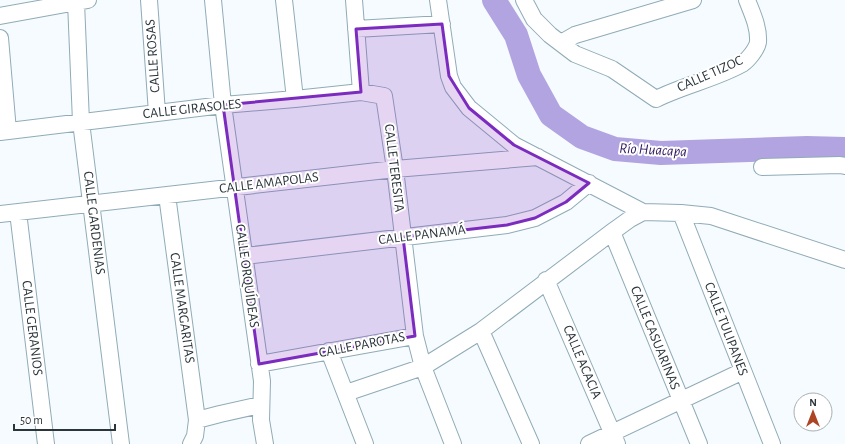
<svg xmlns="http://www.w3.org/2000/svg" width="845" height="444" font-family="'Alegreya Sans',sans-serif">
<rect width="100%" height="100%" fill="#f5fbfe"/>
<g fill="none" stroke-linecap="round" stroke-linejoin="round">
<!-- river -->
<path stroke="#b1a4e1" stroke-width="24" d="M494,0L516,35L529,75L551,115L582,137L615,149L661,153L807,148L845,149"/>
<defs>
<path id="minor" d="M149,0L157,113
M213,0L223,105L262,381L261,420L265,444
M284,0L295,99
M354,0L361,92
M438,0L449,76L453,87L469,108L514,145L643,212L681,213L711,216L845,260
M524,0L534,19L550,35L575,54L612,69L656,99C684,85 715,79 742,64C748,60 757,49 758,42C759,27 752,13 747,0
M76,2L81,122L121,444
M0,16L88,0
M356,29L442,24
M0,38L8,131
M561,43L575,35L693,0
M0,132L223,105L295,99L361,92L384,96L395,169L415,336L423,367L453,444
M762,167L840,165L845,166
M167,195L197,420L195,436L191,444
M18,212L46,444
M681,213L772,444
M0,214L395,169L538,157
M612,232L699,444
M245,256L507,225L535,218L566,202L589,183
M546,280L617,444
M481,331L531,444
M329,351L365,444
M259,364L415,336
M346,393L423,367L481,331L612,232L630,219L643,212
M197,420L220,414L260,405
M589,444L743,371"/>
</defs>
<!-- minor casing -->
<use href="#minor" stroke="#90abb7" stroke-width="18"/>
<!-- minor -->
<use href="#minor" stroke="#fff" stroke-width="16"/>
</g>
<!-- marked area -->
<path fill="#7b2cbf" fill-opacity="0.2" stroke="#7b2cbf" stroke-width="3" stroke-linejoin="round" d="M442,24L449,76L469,108L514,145L589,183L566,202L535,218L507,225L403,237L415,336L259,364L223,105L361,92L356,29Z"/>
<g text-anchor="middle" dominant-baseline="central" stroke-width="4" stroke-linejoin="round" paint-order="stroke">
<!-- street labels -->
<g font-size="14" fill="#2b363b" stroke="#fff">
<text transform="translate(153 56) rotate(-94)">CALLE ROSAS</text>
<text transform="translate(710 74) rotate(-24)">CALLE TIZOC</text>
<text transform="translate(192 109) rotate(-6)">CALLE GIRASOLES</text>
<text transform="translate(394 168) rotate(83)">CALLE TERESITA</text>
<text transform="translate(269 183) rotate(-7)">CALLE AMAPOLAS</text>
<text transform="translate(94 223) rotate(83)">CALLE GARDENIAS</text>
<text transform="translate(422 235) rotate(-7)">CALLE PANAMÁ</text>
<text transform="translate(247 276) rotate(82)">CALLE ORQUÍDEAS</text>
<text transform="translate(182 308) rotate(82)">CALLE MARGARITAS</text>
<text transform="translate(32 328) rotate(83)">CALLE GERANIOS</text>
<text transform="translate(726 329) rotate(69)">CALLE TULIPANES</text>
<text transform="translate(655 338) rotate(68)">CALLE CASUARINAS</text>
<text transform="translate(362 345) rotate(-11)">CALLE PAROTAS</text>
<text transform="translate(582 362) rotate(67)">CALLE ACACIA</text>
</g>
<!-- water labels -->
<g font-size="15" font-style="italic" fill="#30175d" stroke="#fff">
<text transform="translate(653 150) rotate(3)">Río Huacapa</text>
</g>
</g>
<!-- north arrow -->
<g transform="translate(813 412)"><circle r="19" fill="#ffffff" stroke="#aaafb1"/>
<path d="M0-3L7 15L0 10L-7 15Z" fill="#ad4525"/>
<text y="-6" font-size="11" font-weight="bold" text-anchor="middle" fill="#2b363b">N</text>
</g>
<!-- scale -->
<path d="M14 424v6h101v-6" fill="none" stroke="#2b363b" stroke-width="2"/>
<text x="20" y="424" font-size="12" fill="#2b363b" stroke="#ffffff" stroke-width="3" paint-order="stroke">50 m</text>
</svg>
